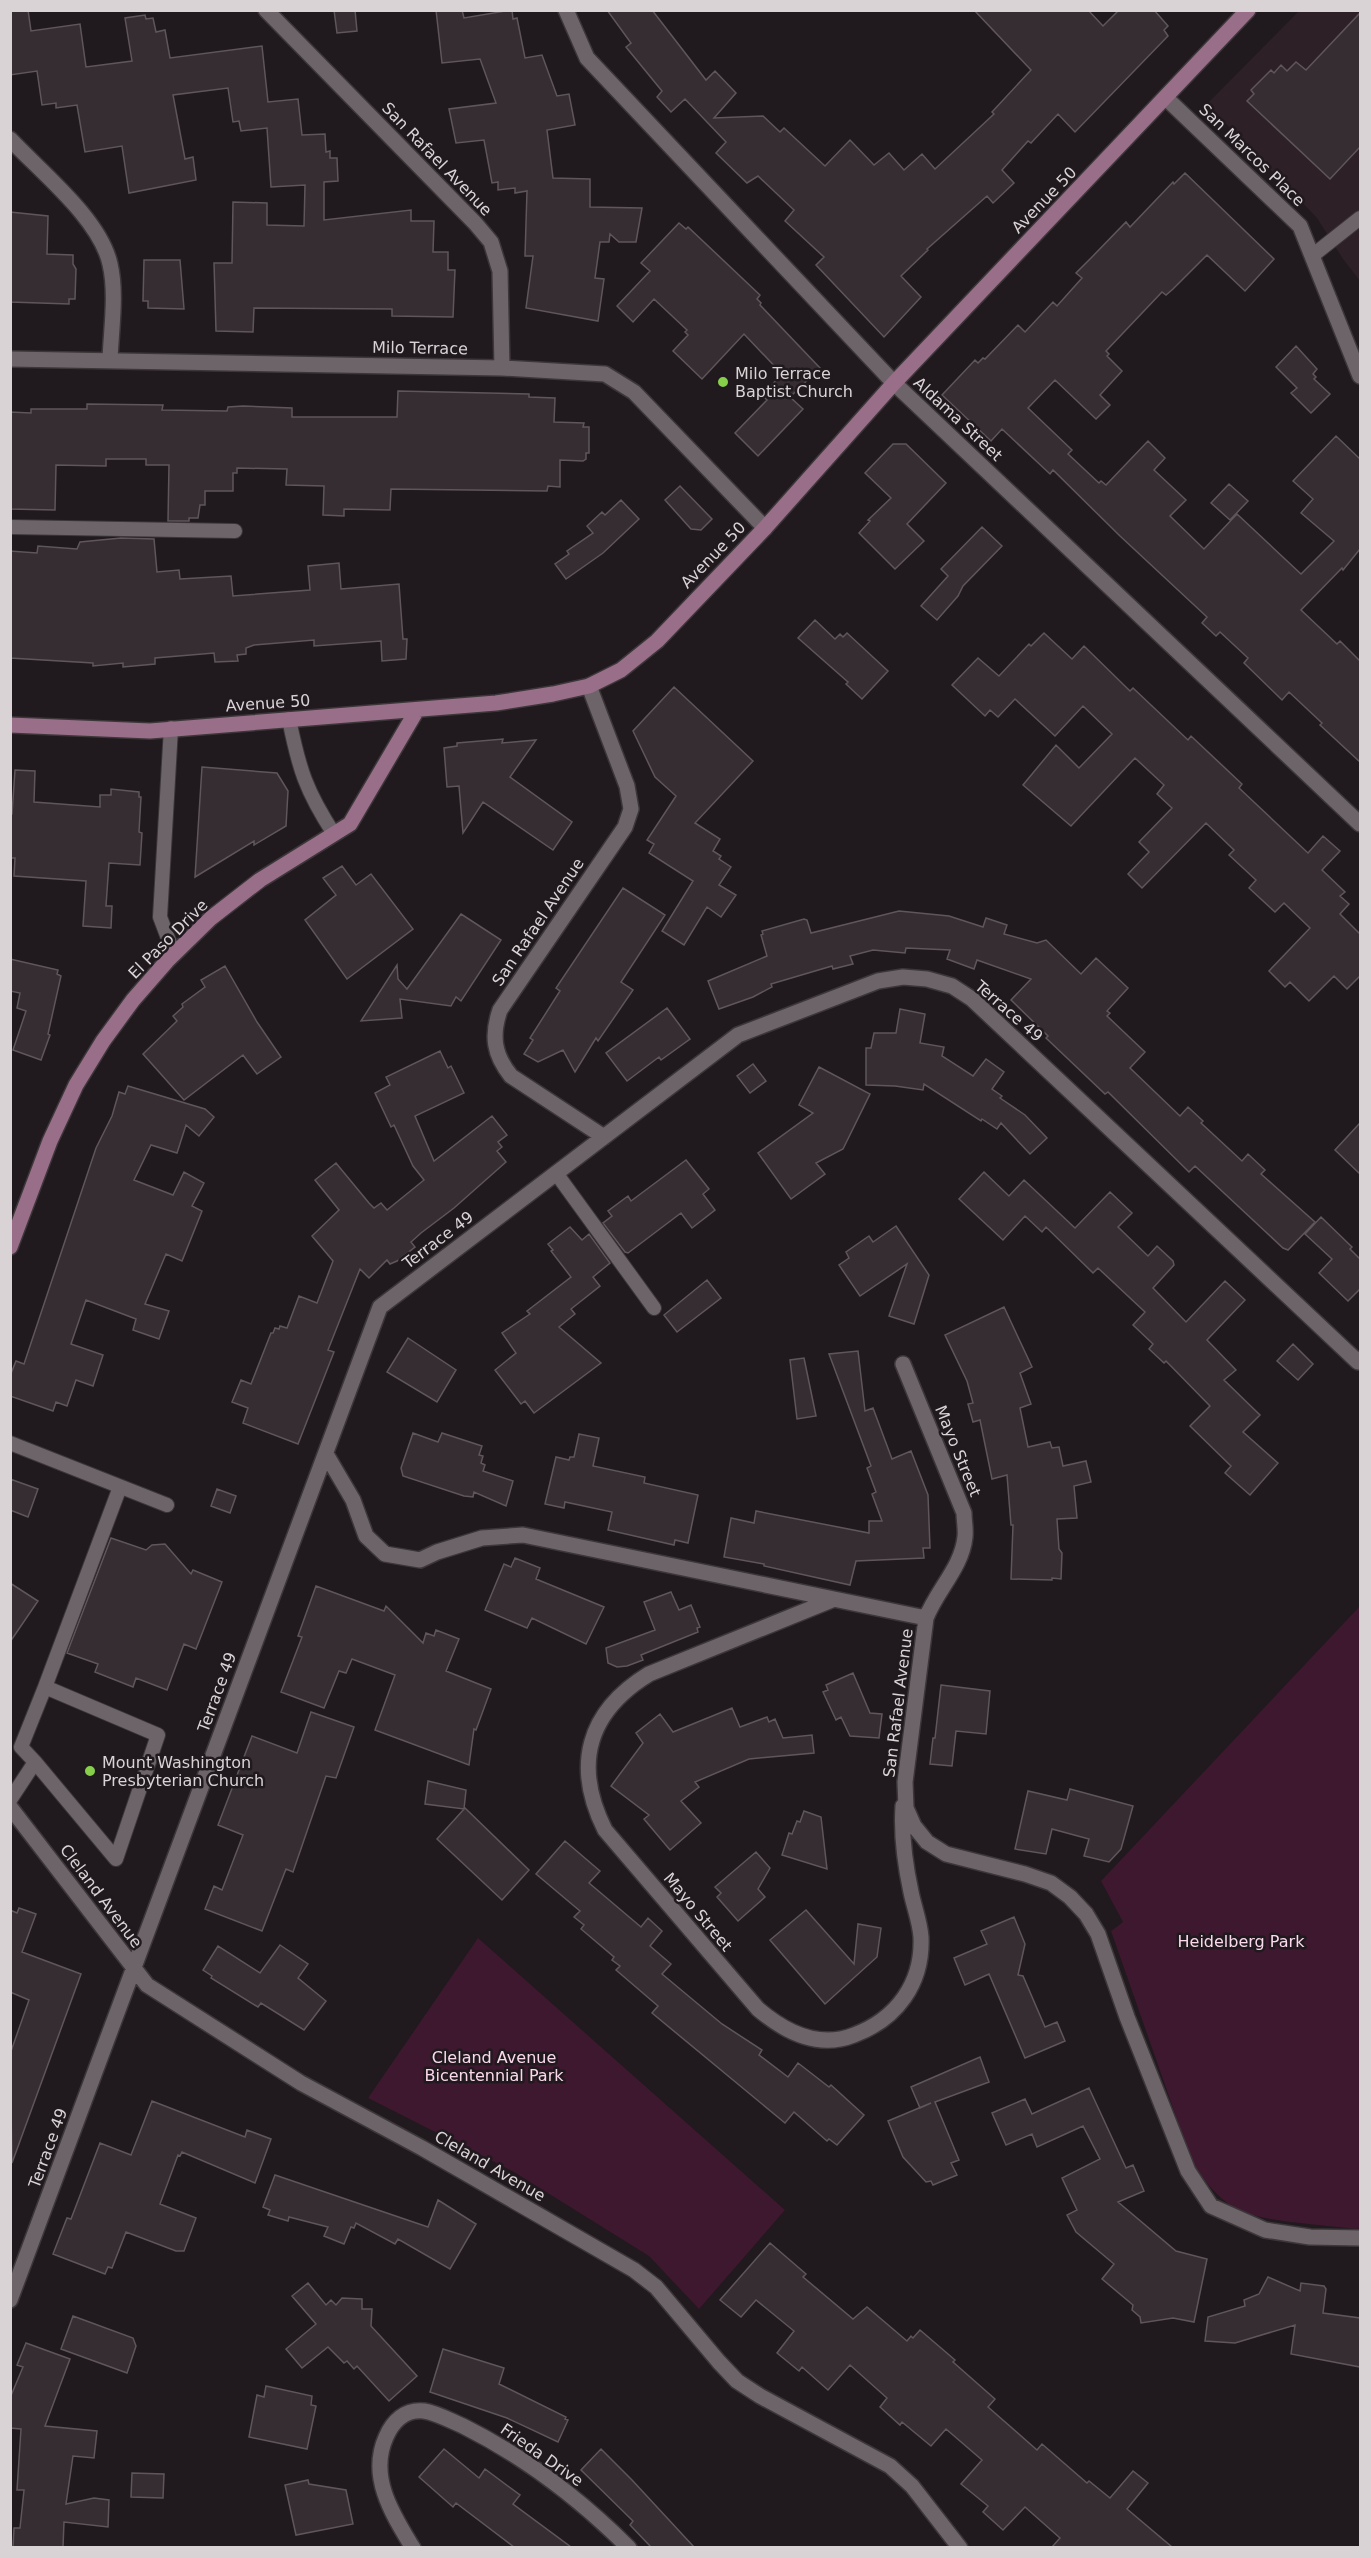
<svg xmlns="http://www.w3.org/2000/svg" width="1371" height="2558" font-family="'DejaVu Sans',sans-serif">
<rect width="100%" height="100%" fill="#20191d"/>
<!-- built -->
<path fill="#2d2027" d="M1299,11H1360V281L1343,259L1317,218L1207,104Z"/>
<!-- green -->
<path fill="#3d182f" d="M1360,1606V2228L1356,2229C1325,2225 1261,2222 1236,2209C1217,2198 1204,2180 1192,2162L1111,1931L1123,1922L1101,1881Z
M478,1938L785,2210L699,2309L649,2256L514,2172L368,2098Z"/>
<!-- building -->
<path fill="#352d31" stroke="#5f565b" stroke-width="1.5" d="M10,10H28L31,31L80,24L86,67L132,61L125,18L145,15L146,19L153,18L156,32L165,30L170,58L262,46L268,102L298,99L302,135L325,134L326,152L330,151V158H337L338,181L324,182V220L411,210V221H434L433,252H448V270H455L453,317L392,316V309L254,308L253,332L216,331L214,263H232L233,202L267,203V225L304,226L305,185L271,187L267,128L241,131L239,121L233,122L228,88L173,95L185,159L193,157L196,180L129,193L122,146L85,152L77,105L56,108V103L42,105L37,71L10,75Z
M334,10H355L357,31L337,33Z
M436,10H462L464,18L512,10L513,19L517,18L525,58L542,55L557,96L569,94L575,125L547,130L553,178L590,179V207L642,208L636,242H619L610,234L609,242H600L595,278L604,279L598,321L526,308L533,256H525L527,191L515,193V188L498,190V182L492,183L484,140L456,143L449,109L496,103L480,59L442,63Z
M607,10H652L706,80L715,71L736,93L714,118L763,116L780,132L784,128L825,166L850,140L874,165L889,153L904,170L922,154L935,169L994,114L992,112L1031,70L974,10H1088L1103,26L1119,10H1154L1168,26L1164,30L1168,36L1075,132L1058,114L1031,143L1028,141L1002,170L1014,183L993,203L987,196L927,249L928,250L901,276L921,297L884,337L816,265L824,257L785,221L794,210L758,176L747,183L716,153L726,142L685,99L671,112L657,97L662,91L626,47L631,43Z
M1360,13V147L1330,179L1247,101L1254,94L1251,90L1271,70L1274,73L1281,65L1287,71L1296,62L1306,70Z
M1185,173L1274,259L1245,291L1207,255L1173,289L1166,295L1162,292L1106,351L1109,354L1107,356L1122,371L1100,395L1110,405L1096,419L1055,380L1028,408L1072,450L1068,454L1099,483L1101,481L1106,485L1148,441L1165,458L1154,470L1186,500L1170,516L1204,549L1237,514L1301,574L1334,541L1301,513L1313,499L1293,481L1336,436L1360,459V549L1343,570L1342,568L1301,610L1337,644L1340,641L1360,661V762L1320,725L1322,723L1289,692L1282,700L1244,663L1248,658L1220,632L1216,636L1202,623L1207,617L1120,536L1053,470L1050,474L1002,429L991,441L942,395L975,360L978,363L983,358L985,359L1018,325L1025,332L1053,302L1057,306L1082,278L1076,273L1091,258L1126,222L1130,227L1173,182L1174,184Z
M10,212L48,216L47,254L73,255V264L76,269L75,299H69V304L10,302Z
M679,223L686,229L688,227L760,295L757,299L761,303L760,305L820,368L790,397L803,409L758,456L735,433L767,400L765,398L770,393L767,390L782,374L744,334L702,379L673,351L688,335L685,332L687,330L654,299L633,322L617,306L650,271L641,263Z
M144,260H180L184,309L148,308V301H143Z
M1296,346L1317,369L1313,374L1316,377L1314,379L1330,394L1311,413L1291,393L1297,388L1276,367Z
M398,391L529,394V397L555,398L554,422L584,423L583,427H589V453H586V459L583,461L560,460V487L548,486L547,491L391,489L390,510L344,509V516L323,515L324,486L286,485L287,469L237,468V473H233V491H205V505H200L198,518H189V521H168L169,465H146V459H106V466L56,465L55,510L10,509V412L31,413V409H87V404L163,405L162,410L227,411L228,407L243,406L292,408V417H397Z
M893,444H906L946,483L907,524L924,541L895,569L859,533L870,521L868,520L891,498L865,473Z
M1229,484L1248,501L1230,520L1211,503Z
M680,486L712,519L701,530L691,529L665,500Z
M621,500L639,519L603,553L566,579L555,564L569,554L567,551L593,533L587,526L602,512L605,515Z
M982,527L1002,546L963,586L958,596L937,620L921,606L948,576L941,569Z
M121,538L154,539L157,572L179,570L180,579L231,576L233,596L310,590L308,566L339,563L341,589L399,584L403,639H407L406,659L382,661L381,641L314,646V640L254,645L246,648V654L237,655L238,661L215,662L214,653L155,658V664L123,667V663L93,666V663L10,658V551L37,553L38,546L77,549L80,542Z
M815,620L835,639L840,634L843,637L847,633L888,671L862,699L846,684L848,682L798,638Z
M1044,633L1072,659L1084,646L1130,691L1133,688L1188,740L1191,736L1242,784L1239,788L1308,853L1323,836L1340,851L1322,870L1345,892L1340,896L1349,904L1340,914L1360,934V976L1347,989L1334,976L1309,1001L1290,982L1285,987L1269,971L1310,928L1284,903L1275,912L1249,888L1256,880L1229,855L1234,850L1206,823L1142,888L1128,874L1149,852L1139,842L1172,808L1157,794L1164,785L1135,758L1071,826L1023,785L1056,745L1079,768L1112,734L1083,706L1055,736L1015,699L998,717L990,710L985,716L952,685L978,658L999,676L1029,644L1031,646Z
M674,687L753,761L695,823L720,839L713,851L721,856L719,859L731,867L719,885L736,895L721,917L707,907L684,945L662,931L693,881L649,853L654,844L647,840L676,796L655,777L633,731Z
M503,739L502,743L536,740L510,777L572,822L553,850L483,802L463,833L459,786L447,787L444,748L457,746V743Z
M202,767L277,773L288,791L286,826L254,845V841L195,877Z
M15,770L35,771L34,802L100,807V795H111V789L139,792V797H141L139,832L142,833L140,865L109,863L106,906H112L111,928L83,926L86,881L14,876L15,858H10V814H12Z
M342,866L356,885L371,874L413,929L347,979L305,920L336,895L323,878Z
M623,888L665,915L621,982L633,990L598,1041L596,1038L575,1072L563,1050L538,1062L524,1054L533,1040L530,1038L560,991L556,988Z
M899,911L949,916L983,927L986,918L1007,925L1004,934L1037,943L1046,940L1081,974L1096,958L1128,988L1107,1011L1110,1013L1107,1016L1145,1052L1130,1068L1180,1116L1188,1107L1203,1121L1201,1123L1242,1161L1248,1154L1265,1170L1261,1174L1315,1222L1288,1250L1283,1248L1195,1166L1189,1172L1108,1092L1105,1094L1046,1038L1048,1036L1011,1000L1031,979L977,960L974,969L947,959L950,950L906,948L905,953L873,950L850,956L853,964L833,969L832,966L771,984L772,987L753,997L719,1009L708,981L767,956L761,935L763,934L762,931L804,919L807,920L811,933Z
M461,914L501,940L461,1001L456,997L451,1006L400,999L402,1018L361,1021L397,965L398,979L407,989Z
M10,959L58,970L57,974L61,976L48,1034L50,1035L41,1060L13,1050L26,1011L17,1008L20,993L10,991Z
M225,966L257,1022L281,1057L257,1074L243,1055L184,1100L143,1054L177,1021L173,1016L183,1007L182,1004L205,987L201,980Z
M667,1008L690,1039L661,1060L659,1057L627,1081L606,1053Z
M900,1009L925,1014L920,1043L944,1047L942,1056L973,1076L986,1059L1004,1072L992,1089L1002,1096L1000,1098L1025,1115L1047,1138L1030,1154L1001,1123L997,1129L982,1119L981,1121L924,1084L923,1090L895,1086L866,1085V1048H871L874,1033H896Z
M440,1051L448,1068L451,1066L464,1093L415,1116L434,1161L492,1116L507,1135L498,1142L502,1147L497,1151L506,1162L454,1208L421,1233L411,1242L415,1247L397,1261L390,1264L387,1260L369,1278L360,1269L328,1350L334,1352L298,1444L243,1423L248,1408L232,1402L241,1380L251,1384L271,1333H273L275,1328L279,1329L280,1326L287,1328L299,1296L317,1303L333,1261L312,1236L339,1210L315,1180L336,1163L369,1203L374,1208L381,1203L387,1210L424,1180L413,1166L394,1125L391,1127L375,1093L390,1085L386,1077Z
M753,1064L766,1081L750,1093L737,1076Z
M819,1067L870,1094L843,1149L816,1163L825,1174L791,1199L758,1153L813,1113L799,1105Z
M128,1086L205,1109L214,1117L199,1136L186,1125L177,1153L151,1145L134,1180L173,1195L184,1172L204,1183L192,1206L202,1211L182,1261L166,1254L145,1304L169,1311L159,1339L133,1330L136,1319L86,1300L71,1344L103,1355L93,1386L76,1380L67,1406L56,1402L53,1411L10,1396V1376L16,1361L24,1364L96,1148L112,1116L119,1092L125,1094Z
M1360,1123V1174L1335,1150Z
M686,1160L709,1189L703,1194L715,1210L692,1228L681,1213L628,1253L625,1252L603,1223L612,1216L608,1211L628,1196L631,1201Z
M984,1172L1009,1196L1024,1180L1075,1228L1110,1192L1132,1213L1118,1227L1148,1256L1157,1246L1173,1261L1174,1265L1153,1288L1186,1322L1225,1281L1245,1300L1207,1340L1236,1370L1224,1380L1260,1415L1243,1432L1278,1463L1250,1495L1225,1473L1231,1466L1190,1426L1210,1406L1166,1361L1164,1363L1149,1349L1153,1344L1133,1325L1145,1312L1098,1268L1093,1273L1046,1227L1042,1232L1025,1216L1003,1240L959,1199Z
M1321,1217L1352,1247L1350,1249L1360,1259V1289L1348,1301L1319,1273L1332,1259L1305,1234Z
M896,1226L929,1275L914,1324L889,1316L907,1264L860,1296L839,1265L849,1258L846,1252L869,1236L873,1242Z
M570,1227L582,1240L589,1234L610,1263L593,1277L600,1286L571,1309L575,1314L559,1327L601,1363L534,1413L525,1401L521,1404L495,1370L516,1353L502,1333L530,1314L527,1311L571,1277L551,1251L553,1250L548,1244Z
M707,1280L721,1298L677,1332L664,1315Z
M1004,1307L1032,1367L1020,1373L1031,1404L1020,1408L1028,1447L1050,1442L1052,1448L1059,1447L1063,1466L1086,1461L1091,1482L1074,1486L1077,1518L1057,1519L1059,1549L1062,1553L1061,1579L1052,1578V1580L1011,1579L1013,1525H1011L1007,1475L992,1479L980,1420L973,1422L968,1404L973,1403L967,1381L945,1335Z
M408,1338L456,1370L437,1402L387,1372Z
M1293,1344L1313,1364L1298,1380L1277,1361Z
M858,1351L865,1411L873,1408L892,1459L911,1451L928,1495L930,1548H923L924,1558L856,1561L850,1585L764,1566V1564L724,1557L731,1518L754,1523L756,1511L869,1533V1521H882L872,1494L876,1492L867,1468L871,1466L829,1354Z
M804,1358L816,1416L797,1419L790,1360Z
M413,1433L438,1442L442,1433L482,1446L479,1455L483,1456L481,1463L485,1465L483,1471L513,1481L506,1506L474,1492L473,1497L464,1496L403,1476L401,1468Z
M579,1434L599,1438L593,1466L645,1477L644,1483L698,1495L688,1543L675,1540L674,1545L608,1530L612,1512L565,1502L564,1508L545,1504L556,1457L569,1460L570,1457H574Z
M10,1479L38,1489L28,1517L10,1510Z
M217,1489L236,1496L230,1513L211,1506Z
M111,1538L146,1550L152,1545L165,1544L191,1574L193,1570L222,1582L196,1649L184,1644L167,1690L136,1678L133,1687L95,1672L98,1664L67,1653Z
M515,1558L540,1568L536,1579L604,1607L586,1644L532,1618L527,1628L485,1610L504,1564L511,1567Z
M10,1583L38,1601L10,1642Z
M316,1586L384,1611L386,1606L423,1643L426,1633L434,1636L436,1630L459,1639L446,1671L491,1689L476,1730L474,1729L469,1765L375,1730L395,1675L352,1659L346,1673L339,1671L324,1708L281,1692L302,1637L298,1636Z
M671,1592L679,1610L691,1605L700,1627L697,1628L698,1632L641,1655L643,1660L627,1666L617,1667L608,1663L606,1648L655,1630L644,1602Z
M853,1673L870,1713L882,1714L879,1738L850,1736L841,1717L836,1720L823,1692L828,1690L826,1685Z
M941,1685L990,1691L986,1734L956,1731L952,1766L930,1764L933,1738H935Z
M732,1708L740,1727L767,1717L769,1722L775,1719L783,1738L812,1735L814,1753L749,1759L695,1782L699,1787L681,1801L701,1823L670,1850L644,1819L649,1815L611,1786L643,1743L636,1733L660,1714L673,1732Z
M311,1712L354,1727L336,1778L326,1776L293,1872L286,1869L262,1931L205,1909L214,1886L222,1890L243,1835L218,1825L252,1736L297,1753Z
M428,1781L466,1790L464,1809L425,1804Z
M1070,1789L1133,1806L1121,1849L1109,1862L1084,1856L1089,1839L1052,1829L1046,1854L1015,1849L1028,1791L1067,1800Z
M465,1808L529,1870L502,1900L437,1839Z
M804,1811L821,1817L827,1869L782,1855L789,1833L792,1834L797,1821L800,1822Z
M565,1841L600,1871L589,1883L641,1927L648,1918L662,1931L650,1946L671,1964L662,1974L722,2024L762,2050L759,2055L788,2077L798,2063L829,2087L831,2085L864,2115L837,2145L829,2139L827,2141L794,2112L785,2123L652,2013L658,2006L616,1970L620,1966L612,1960L614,1957L581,1929L584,1925L574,1917L580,1911L536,1874Z
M756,1852L770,1868L758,1889L765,1897L738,1921L717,1897L721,1893L715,1887Z
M19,1908L36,1914L22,1952L81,1974L12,2163L10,2054L29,2000L10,1992V1910L17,1913Z
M806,1910L854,1964L858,1924L881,1928L877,1957L825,2004L770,1940Z
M1014,1917L1025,1944L1018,1975L1023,1976L1045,2027L1057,2022L1065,2041L1025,2058L989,1974L965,1985L954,1958L987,1944L981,1931Z
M280,1945L308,1964L298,1978L326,2001L304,2030L261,2003L258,2007L211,1978L212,1976L203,1970L218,1946L260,1973Z
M980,2057L989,2082L935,2102L959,2160L951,2163L957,2175L933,2185L931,2181L926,2182L903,2157L888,2121L931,2103L920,2108L911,2087Z
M1089,2088L1126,2168L1133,2165L1144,2191L1118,2202L1176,2251L1207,2259L1194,2322L1173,2318L1141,2323L1140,2317L1132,2310L1133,2305L1102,2279L1114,2264L1076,2232L1067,2215L1077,2210L1062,2178L1100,2159L1083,2126L1037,2147L1032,2134L1006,2145L992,2113L1025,2099L1032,2114Z
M152,2101L245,2137L247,2130L271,2139L255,2183L182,2152L180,2156L178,2155L160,2204L196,2218L184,2251H176L126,2232L112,2268L108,2267L105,2274L53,2254L67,2218L71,2219L100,2143L131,2155Z
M275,2175L428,2227L438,2200L476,2224L450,2269L398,2239L395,2244L356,2223L354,2228L351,2227L344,2244L324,2236L328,2227L289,2217L288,2221L268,2215L270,2210L263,2207Z
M770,2243L806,2274L803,2277L853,2319L867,2307L907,2341L911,2336L913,2338L920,2330L955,2360L953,2362L995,2399L988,2407L1037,2450L1042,2444L1087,2483L1089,2481L1110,2498L1133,2471L1148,2483L1127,2509L1172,2547H1052L1060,2538L1025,2507L1003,2530L983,2512L988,2506L961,2484L982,2460L946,2429L931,2446L902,2422L900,2425L880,2407L887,2398L850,2365L828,2390L802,2367L799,2371L777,2353L794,2331L756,2300L741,2317L720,2300Z
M1268,2277L1300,2291L1301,2283L1324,2286L1326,2289L1323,2313L1360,2318V2367L1291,2354L1295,2325L1235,2343L1205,2341L1208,2317L1245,2306L1244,2300L1259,2294Z
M308,2283L326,2305L331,2300L336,2305L342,2298L362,2299V2309H372L371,2326L417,2376L389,2401L357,2366L354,2369L347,2361L344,2363L328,2347L302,2368L286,2349L316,2324L292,2296Z
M73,2316L133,2338L136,2346L127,2373L61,2349Z
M26,2343L70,2359L45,2426L97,2431L94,2458L73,2456L66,2504L94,2498L109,2500L108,2527L64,2522L63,2547H13L14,2528H20L24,2490H17L21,2429L10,2428V2398L23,2367L17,2365Z
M443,2349L504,2368L499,2384L566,2417L565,2419L568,2420L558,2442L507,2418L430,2392Z
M266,2386L312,2396L311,2405L316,2406L307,2449L249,2437L257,2395L264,2397Z
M444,2449L479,2478L485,2469L520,2495L513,2504L571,2547H514L456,2503L453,2507L419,2477Z
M601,2449L632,2480L694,2547H651L630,2525L633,2521L581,2470Z
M132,2473L164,2474L163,2498L131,2497Z
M308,2480L309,2484L346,2490L353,2524L296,2535L285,2485Z"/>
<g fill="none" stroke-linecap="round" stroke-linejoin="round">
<defs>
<path id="lane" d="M1312,256L1360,218
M10,527L235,531
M289,719C299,769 306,791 334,834
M171,728L160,917L174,954
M556,1173L654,1308
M10,1443L167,1505
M35,1762L21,1747L45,1687
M10,1800L35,1762L116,1859L158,1735L45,1687L120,1487"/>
<path id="street" d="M266,10L475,223L491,242L500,271L502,368
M566,10L587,58L894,383L1360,824
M1166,98L1300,226L1360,376
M10,139C42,173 100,219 110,264C117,294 111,330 110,360
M10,359L502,368L605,374L634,392L765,528
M589,686L627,786L631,809L625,827L500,1010C491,1036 494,1055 511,1076L604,1137
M903,1364L964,1513C964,1521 966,1529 965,1537C962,1567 937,1590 926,1618
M326,1454L353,1500L366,1536L385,1554L420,1560L437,1552L482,1538L523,1535L926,1618L905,1782L906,1808L914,1826L927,1842L946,1854L1025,1874L1051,1883L1070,1897L1086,1914L1098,1934L1127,2017L1188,2171L1211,2206L1265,2230L1310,2237L1360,2238
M832,1600L649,1674C587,1712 573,1766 605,1830L758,2009C785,2032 819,2049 854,2035C897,2019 923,1983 921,1937C920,1922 914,1907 911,1892C905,1864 901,1834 903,1806
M10,1807L147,1985L301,2083L422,2148L634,2270L656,2287L719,2362L737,2381L760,2396L890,2466L912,2486L960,2548
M10,2300L380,1307L738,1035L878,981L903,977L927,979L952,986L972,999L1358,1362L1360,1359
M413,2548C393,2515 368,2477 386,2437C393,2421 405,2409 424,2411C437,2413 451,2421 463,2426C525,2457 580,2499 629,2548"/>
<path id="secondary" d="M10,725L150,731L496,703L553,694L589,686L621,670L657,641L765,528L894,383L1248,10
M10,1247L50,1141L76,1085L103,1041L133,1000L167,961L211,918L260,880L350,824L417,710"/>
</defs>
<!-- lane casing -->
<use href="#lane" stroke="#3c3639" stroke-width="16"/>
<!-- street casing -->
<use href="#street" stroke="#3c3639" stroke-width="18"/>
<!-- secondary casing -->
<use href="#secondary" stroke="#3c3639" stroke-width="18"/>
<!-- lane -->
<use href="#lane" stroke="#6d6469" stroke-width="14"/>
<!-- street -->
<use href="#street" stroke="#6d6469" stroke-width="15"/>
<!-- secondary -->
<use href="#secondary" stroke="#986e88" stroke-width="15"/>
</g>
<!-- markers -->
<g fill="#87cf4b" stroke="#20191d" stroke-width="2">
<circle cx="723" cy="382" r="6"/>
<circle cx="90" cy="1771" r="6"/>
</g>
<g text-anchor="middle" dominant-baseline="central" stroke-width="5" stroke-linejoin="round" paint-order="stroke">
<!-- street labels -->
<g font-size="16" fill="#d9d3d6" stroke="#20191d">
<text transform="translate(1252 155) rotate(44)">San Marcos Place</text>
<text transform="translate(437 159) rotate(46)">San Rafael Avenue</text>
<text transform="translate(1044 200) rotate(-46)">Avenue 50</text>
<text transform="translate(420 348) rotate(1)">Milo Terrace</text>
<text transform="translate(958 419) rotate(43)">Aldama Street</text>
<text transform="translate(713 555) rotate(-46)">Avenue 50</text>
<text transform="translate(268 703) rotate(-4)">Avenue 50</text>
<text transform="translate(538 922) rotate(-56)">San Rafael Avenue</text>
<text transform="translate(168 939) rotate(-45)">El Paso Drive</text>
<text transform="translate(1009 1011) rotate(41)">Terrace 49</text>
<text transform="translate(438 1240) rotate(-37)">Terrace 49</text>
<text transform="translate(958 1451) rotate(68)">Mayo Street</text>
<text transform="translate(217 1692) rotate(-70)">Terrace 49</text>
<text transform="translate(898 1703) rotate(-83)">San Rafael Avenue</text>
<text transform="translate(101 1896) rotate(53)">Cleland Avenue</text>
<text transform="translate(698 1912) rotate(50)">Mayo Street</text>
<text transform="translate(48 2148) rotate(-70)">Terrace 49</text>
<text transform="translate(490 2166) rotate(30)">Cleland Avenue</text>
<text transform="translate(542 2455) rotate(35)">Frieda Drive</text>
</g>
<!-- poi labels -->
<g font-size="16" fill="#d9d3d6" stroke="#20191d" text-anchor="start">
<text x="735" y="373">Milo Terrace<tspan x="735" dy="18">Baptist Church</tspan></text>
<text x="102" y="1762">Mount Washington<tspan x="102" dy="18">Presbyterian Church</tspan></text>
</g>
<!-- park labels -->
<g font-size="16" fill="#fbd9ec" stroke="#20191d">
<text x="1241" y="1941">Heidelberg Park</text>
<text x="494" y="2057">Cleland Avenue<tspan x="494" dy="18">Bicentennial Park</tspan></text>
</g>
</g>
<!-- border -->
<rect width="1371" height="2558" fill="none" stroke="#d9d3d6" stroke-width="24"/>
</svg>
